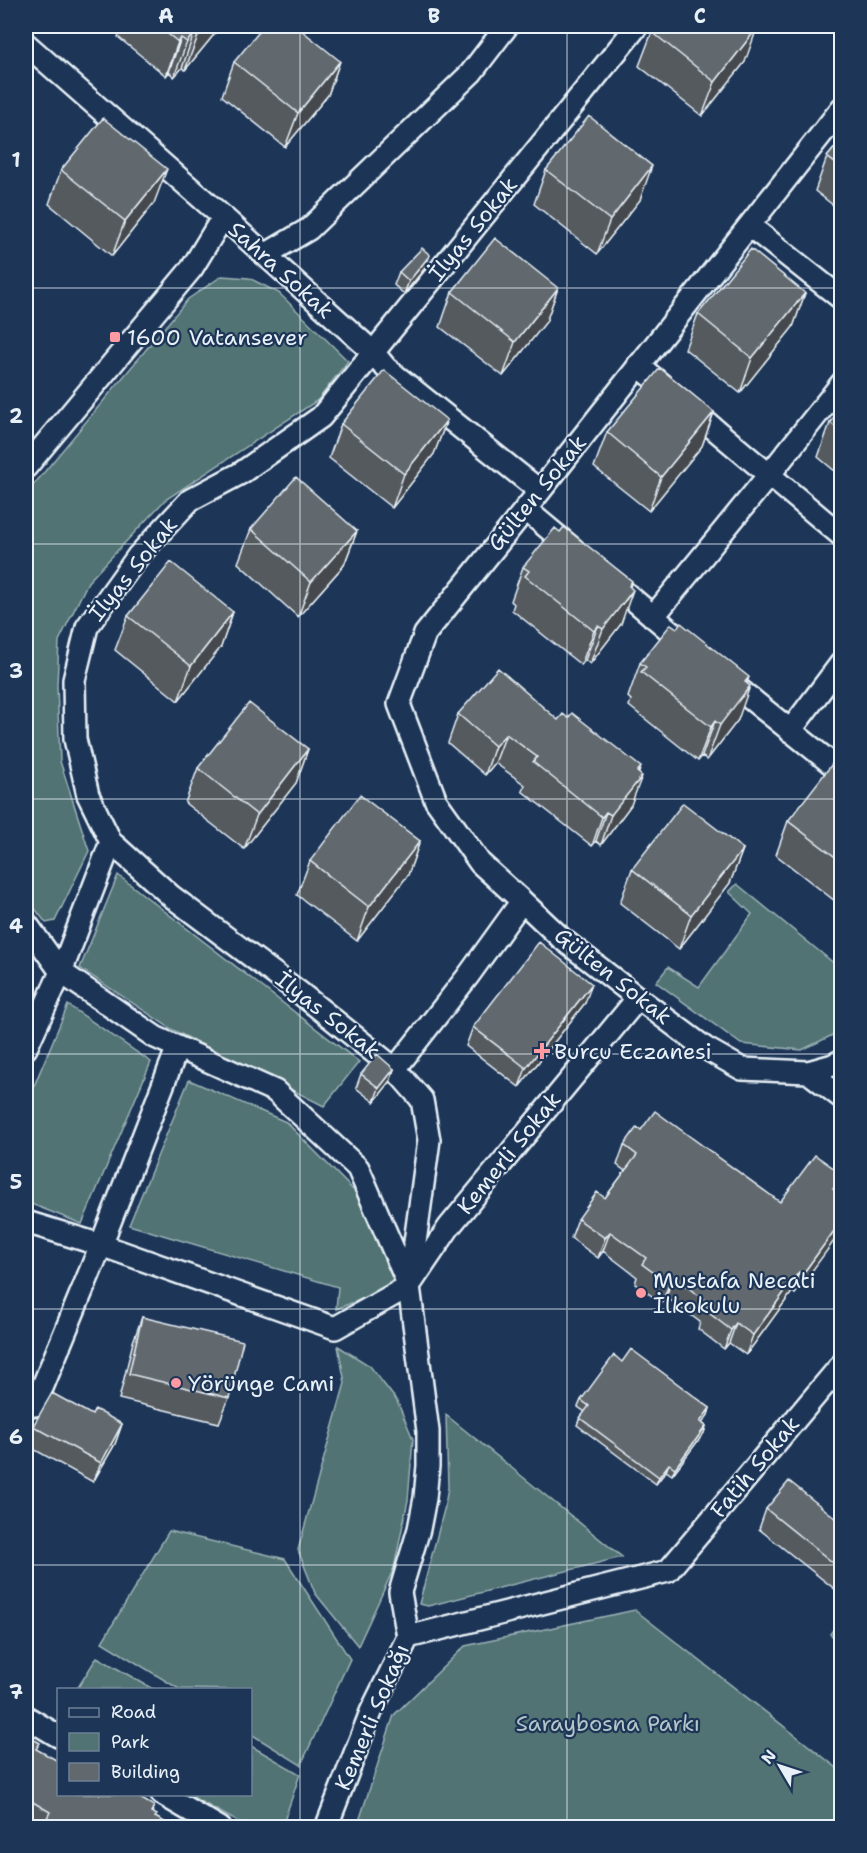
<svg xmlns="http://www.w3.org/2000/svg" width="867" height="1853" font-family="'Shantell Sans',sans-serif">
<rect width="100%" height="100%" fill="#1d3557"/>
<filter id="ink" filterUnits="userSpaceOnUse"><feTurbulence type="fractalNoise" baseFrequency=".0167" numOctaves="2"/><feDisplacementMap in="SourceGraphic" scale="12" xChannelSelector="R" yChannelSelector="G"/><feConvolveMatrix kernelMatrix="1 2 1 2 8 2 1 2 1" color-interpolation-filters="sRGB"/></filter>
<g filter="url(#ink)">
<!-- green -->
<path fill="#517373" stroke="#9cb2b6" stroke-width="1.5" d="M222,276L249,278L279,293L348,361L318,400L165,500L88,582L59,641L57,685L60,761L89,851L55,921L46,923L26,897V494L188,299Z
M118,875L359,1062L324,1106L173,1030L80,968Z
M737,884L841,969V1031L802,1050L741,1044L656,982L668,967L699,987L752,914L729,892Z
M68,1005L151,1062L82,1224L26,1202V1105Z
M189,1080L286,1122L364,1201L397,1273L390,1288L336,1309L338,1287L129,1225Z
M338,1346L370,1366L397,1401L413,1439L408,1500L394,1568L358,1646L315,1593L298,1550L345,1383Z
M446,1415L622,1557L428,1606L419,1604L445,1506L448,1487Z
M169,1531L285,1559L350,1659L301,1765L251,1734L250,1690L179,1689L102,1642Z
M635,1610L841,1771V1827H357L394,1715L465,1646Z
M841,1618V1643L830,1634Z
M97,1657L153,1689H77Z
M251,1746L300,1774L282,1827H247L189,1795L250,1794Z"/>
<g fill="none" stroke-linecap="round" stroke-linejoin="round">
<defs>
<path id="minor" d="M26,44L223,217L373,352L386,368L540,491
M750,226L842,299
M265,255L309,229L471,73L507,26
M638,365L842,536
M26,467L192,268L223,217
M525,509L573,549
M609,579L688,646
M653,617L769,475L842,383
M725,678L842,772
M790,731L842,662
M522,901L480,863L436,801L399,704L425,634L540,491L842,108
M26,923L61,972L155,1037L275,1091L358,1168L409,1286L428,1431V1466L425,1498L419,1529L400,1592L408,1637L371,1712L326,1828
M26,1048L61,972L111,842
M395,1069L468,976L522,901L561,938L638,998L705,1048L742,1069L808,1072L833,1065L842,1060
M808,1072L842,1098
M26,1222L101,1245L335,1328L409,1286L449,1227L638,998
M409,1286L429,1140L422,1100L395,1069L300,993L171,896L111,842L88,795L75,739L74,680L87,627L138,556L190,500L241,473L321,417L637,26
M26,1401L35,1405L101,1245L177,1049
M408,1637L668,1571L842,1364
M26,1717L58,1736
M162,1794L220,1828"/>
</defs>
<!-- minor casing -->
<use href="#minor" stroke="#e8f1f8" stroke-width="26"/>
<!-- minor -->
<use href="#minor" stroke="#1d3557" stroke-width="21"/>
</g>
<!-- wall -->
<path fill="#545a5f" stroke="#e8f1f8" stroke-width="1.5" d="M117,26H221L185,70L182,68L174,77L169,72L166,76L118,37L120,32L115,29Z
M652,32L745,62L702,116L639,66Z
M340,61L328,95L285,147L222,96L234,62Z
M842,139V212L815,191L827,157Z
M61,170L154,203L112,256L49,204Z
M546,170L640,200L597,254L534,204Z
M425,268L404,294L394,285L399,272Z
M558,288L546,322L503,376L440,327L452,292Z
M805,293L793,327L740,393L685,349L698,314Z
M842,409V477L818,457L830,423Z
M714,412L702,446L649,511L594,467L607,432Z
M447,420L434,454L392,508L329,458L341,424Z
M251,529L357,531L344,565L298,617L238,563Z
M523,567L630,587L621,624L590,664L585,660L581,665L512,610L514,604L511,601Z
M233,612L221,647L178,701L115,650L128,616Z
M640,663L747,684L738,720L707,760L702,756L698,761L629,706L631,700L628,697Z
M458,714L558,720L639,773L631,805L601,845L596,841L592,846L522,791L525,785L495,763L485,775L448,743Z
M308,749L296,783L244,849L185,803L198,768Z
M842,757V893L835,901L776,855L788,821Z
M420,841L408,875L357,941L297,895L310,861Z
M743,849L730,883L679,949L620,903L632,869Z
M585,1003L519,1087L466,1046L473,1027Z
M394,1069L390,1082L374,1102L356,1088L361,1074Z
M641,1130L780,1202L842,1174V1180L837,1191L795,1294L792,1292L746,1355L729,1343L724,1349L698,1329L700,1322L666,1297L662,1303L635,1284L637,1277L603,1251L598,1258L571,1238L578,1219L605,1198L625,1171L617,1165L624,1145Z
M142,1317L229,1398L219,1423L119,1399L133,1342Z
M622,1362L710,1408L708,1415L702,1423L706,1426L704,1433L672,1475L666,1471L656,1484L577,1425L580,1418L585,1412L578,1407L581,1400Z
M122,1424L115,1444L93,1482L26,1445L33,1426Z
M766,1509L842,1523V1584L836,1590L759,1529Z
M26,1735L37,1750L58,1794L154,1806L152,1813L156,1818L174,1827H26Z"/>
<!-- shaded-wall -->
<path fill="#454a4d" stroke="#e8f1f8" stroke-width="1.5" d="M206,26H221L185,70L198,36Z
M757,28L745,62L702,116L715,82Z
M194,33L182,68L174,77L187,42Z
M181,38L169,72L166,76L178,42Z
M340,61L328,95L285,147L298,113Z
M652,166L640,200L597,254L610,220Z
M167,169L154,203L112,256L125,221Z
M430,255L425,268L404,294L409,281Z
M558,288L546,322L503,376L515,342Z
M805,293L793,327L740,393L752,358Z
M714,412L702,446L649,511L661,477Z
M447,420L434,454L392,508L404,474Z
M357,531L344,565L298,617L311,582Z
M632,581L625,601L633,590L621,624L590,664L603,629Z
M233,612L221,647L178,701L191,666Z
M598,626L585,660L581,665L594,631Z
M749,677L742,697L750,686L738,720L707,760L720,725L745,682Z
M715,721L702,756L698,761L711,727Z
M506,734L495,763L485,775L495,746Z
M308,749L296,783L244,849L257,815Z
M641,767L634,786L642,776L631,805L601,845L611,815L637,772Z
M606,812L596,841L592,846L602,817Z
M420,841L408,875L357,941L369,907Z
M743,849L730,883L679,949L691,915Z
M842,884V893L835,901Z
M592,984L585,1003L519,1087L526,1068Z
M394,1069L390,1082L374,1102L379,1088Z
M842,1177V1180L836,1195L833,1189Z
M842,1220V1230L795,1294L802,1275Z
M610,1232L603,1251L598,1258L605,1238Z
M799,1272L792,1292L746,1355L753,1335Z
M673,1277L666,1297L662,1303L669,1284Z
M736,1323L729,1343L724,1349L731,1330Z
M710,1408L708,1415L698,1429L700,1422Z
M122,1424L115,1444L93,1482L101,1463Z
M706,1426L704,1433L672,1475L675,1468Z
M669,1464L666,1471L656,1484L659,1477Z
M842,1576V1584L836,1590Z"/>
<!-- building -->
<path fill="#62696e" stroke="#e8f1f8" stroke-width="1.5" d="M158,26H206L198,36L194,33L187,42L181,38L178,42Z
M264,26H296L340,61L298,113L234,62Z
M657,26H754L757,28L715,82L652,32Z
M589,116L652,166L610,220L546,170Z
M103,118L167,169L125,221L61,170Z
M842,139V168L827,157Z
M495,238L558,288L515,342L452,292Z
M422,248L430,255L409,281L399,272Z
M751,249L805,293L752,358L698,314Z
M660,368L714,412L661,477L607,432Z
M384,370L447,420L404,474L341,424Z
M842,409V432L830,423Z
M296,477L357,531L311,582L251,529Z
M564,527L632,581L629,586L633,590L603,629L598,626L594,631L525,576L529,571L523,567L555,528L560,532Z
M171,562L233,612L191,666L128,616Z
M681,623L749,677L745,682L750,686L720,725L715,721L711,727L641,672L646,667L640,663L671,624L677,628Z
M498,668L558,720L563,714L568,718L572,713L641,767L637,772L642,776L611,815L606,812L602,817L533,762L537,757L506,734L495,746L458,714Z
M249,703L308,749L257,815L198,768Z
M839,755L842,757V862L788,821Z
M360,795L420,841L369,907L310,861Z
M683,803L743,849L691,915L632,869Z
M539,942L592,984L526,1068L473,1027Z
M377,1054L394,1069L379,1088L361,1074Z
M655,1111L780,1202L815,1155L842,1174V1177L833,1189L842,1195V1220L802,1275L799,1272L753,1335L736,1323L731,1330L705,1310L709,1303L673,1277L669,1284L642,1264L646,1258L610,1232L605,1238L578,1219L597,1192L605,1198L637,1155L624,1145L637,1127L641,1130Z
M142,1317L243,1341L229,1398L129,1374Z
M631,1349L710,1408L700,1422L706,1426L675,1468L669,1464L659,1477L580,1418L589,1406L581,1400L614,1355L622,1362Z
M52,1393L92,1415L95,1409L122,1424L101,1463L33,1426Z
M789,1481L842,1523V1570L766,1509Z
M26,1735L40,1743L36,1749L58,1761V1794H133L154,1806L151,1812L157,1815L155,1817L174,1827H63L47,1818L50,1812L26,1798Z"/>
</g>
<!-- grid -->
<path fill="none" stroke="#e8f1f8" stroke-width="1.5" stroke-opacity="0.55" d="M300,26V1828M567,26V1828M26,288H842M26,544H842M26,799H842M26,1054H842M26,1309H842M26,1565H842"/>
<!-- markers -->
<g fill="#ff9aa2" stroke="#1d3557" stroke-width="2">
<rect x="109" y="331" width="12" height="12" rx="3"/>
<path d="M539 1042h6v6h6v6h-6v6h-6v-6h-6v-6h6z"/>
<circle cx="641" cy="1293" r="6"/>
<circle cx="176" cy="1383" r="6"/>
</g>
<g text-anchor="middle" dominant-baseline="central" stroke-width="4.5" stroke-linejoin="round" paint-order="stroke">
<!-- street labels -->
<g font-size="22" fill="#e8f1f8" stroke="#1d3557">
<text transform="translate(473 229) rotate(-51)">İlyas Sokak</text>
<text transform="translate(281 270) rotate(42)">Sahra Sokak</text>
<text transform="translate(537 493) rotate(-51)">Gülten Sokak</text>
<text transform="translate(133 569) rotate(-51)">İlyas Sokak</text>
<text transform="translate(613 976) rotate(38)">Gülten Sokak</text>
<text transform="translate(328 1015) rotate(38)">İlyas Sokak</text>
<text transform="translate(509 1153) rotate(-51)">Kemerli Sokak</text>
<text transform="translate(755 1467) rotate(-50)">Fatih Sokak</text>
<text transform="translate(372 1717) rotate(-67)">Kemerli Sokağı</text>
</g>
<!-- poi labels -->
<g font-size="22" fill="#e8f1f8" stroke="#1d3557" text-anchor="start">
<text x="127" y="337">1600 Vatansever</text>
<text x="554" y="1051">Burcu Eczanesi</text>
<text x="653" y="1280">Mustafa Necati<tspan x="653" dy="25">İlkokulu</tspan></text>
<text x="188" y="1383">Yörünge Cami</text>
</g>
<!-- park labels -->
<g font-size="22" fill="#b3c5c9" stroke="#1d3557">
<text x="608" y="1723">Saraybosna Parkı</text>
</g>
</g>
<!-- margin -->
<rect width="867" height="1853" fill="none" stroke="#1d3557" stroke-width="66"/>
<!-- legend -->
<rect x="57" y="1688" width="195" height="108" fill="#1d3557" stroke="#6e8097" stroke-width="1.5"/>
<rect x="69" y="1708" width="30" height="9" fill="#1d3557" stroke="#6e8097" stroke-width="1.5"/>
<text x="111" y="1718" font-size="18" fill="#e8f1f8">Road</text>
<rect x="69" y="1733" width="30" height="18" fill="#517373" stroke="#6e8097" stroke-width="1.5"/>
<text x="111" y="1748" font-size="18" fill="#e8f1f8">Park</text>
<rect x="69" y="1763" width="30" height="18" fill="#62696e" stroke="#6e8097" stroke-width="1.5"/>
<text x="111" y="1778" font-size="18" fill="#e8f1f8">Building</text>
<!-- north arrow -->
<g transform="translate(780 1766) rotate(309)" stroke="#1d3557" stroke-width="4.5" paint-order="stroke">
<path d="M0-4.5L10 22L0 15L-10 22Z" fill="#e8f1f8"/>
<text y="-9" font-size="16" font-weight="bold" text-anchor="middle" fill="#e8f1f8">N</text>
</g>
<rect x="33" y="33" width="801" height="1787" fill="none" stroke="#e8f1f8" stroke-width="2"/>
<g font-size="20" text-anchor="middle" font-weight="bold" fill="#e8f1f8">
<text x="166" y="23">A</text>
<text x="434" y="23">B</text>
<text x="700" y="23">C</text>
<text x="16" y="167">1</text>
<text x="16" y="423">2</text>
<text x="16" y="678">3</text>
<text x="16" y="933">4</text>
<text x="16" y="1189">5</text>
<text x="16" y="1444">6</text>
<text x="16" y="1699">7</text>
</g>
</svg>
